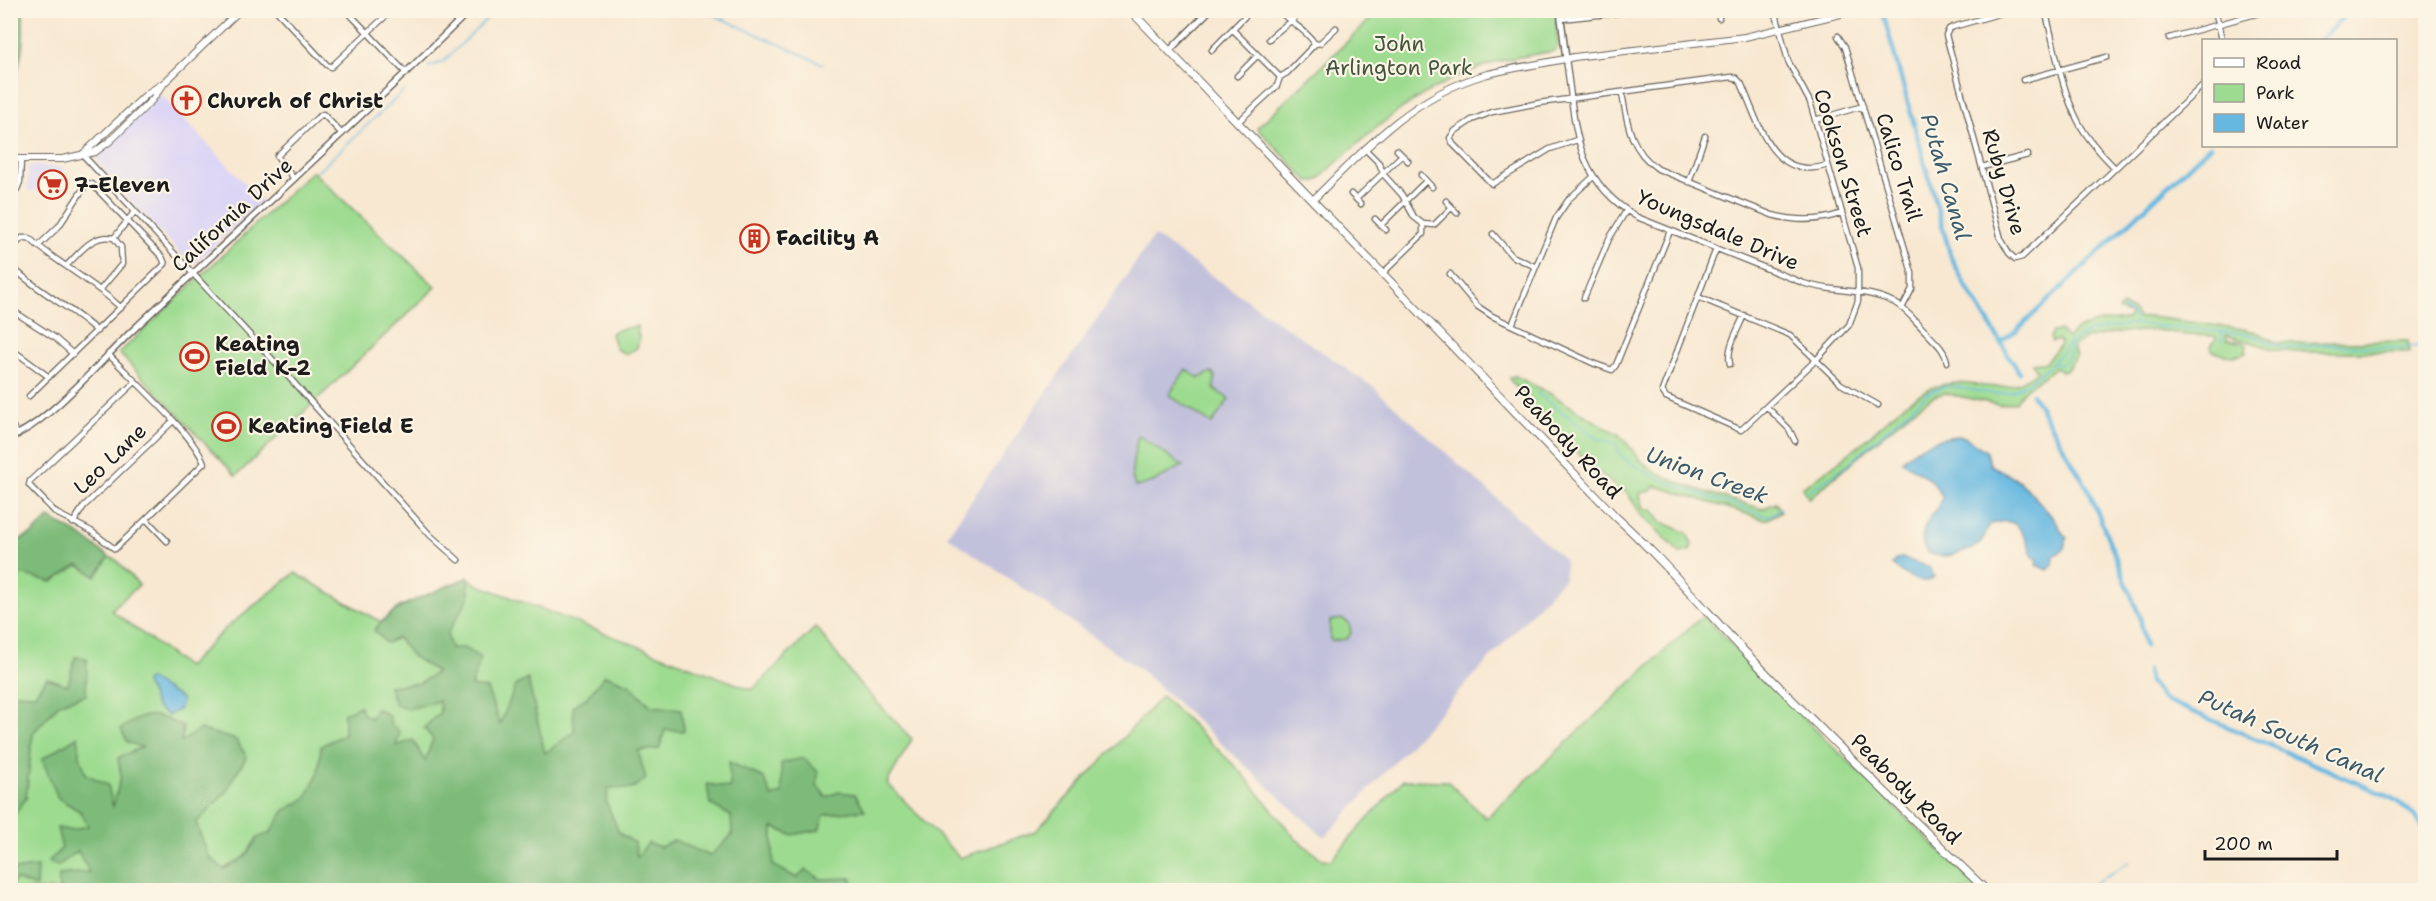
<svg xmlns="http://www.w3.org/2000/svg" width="2436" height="901" font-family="'Shantell Sans',sans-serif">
<rect width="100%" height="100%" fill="#fcf5e5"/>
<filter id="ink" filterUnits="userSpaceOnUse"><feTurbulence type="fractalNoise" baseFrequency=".0167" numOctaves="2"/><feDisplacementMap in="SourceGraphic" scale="12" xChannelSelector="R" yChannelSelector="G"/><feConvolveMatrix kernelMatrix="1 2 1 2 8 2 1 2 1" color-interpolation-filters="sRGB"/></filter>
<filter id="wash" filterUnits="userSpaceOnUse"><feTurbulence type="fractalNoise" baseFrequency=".008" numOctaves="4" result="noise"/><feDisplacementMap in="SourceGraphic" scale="24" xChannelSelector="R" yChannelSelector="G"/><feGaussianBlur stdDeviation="1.35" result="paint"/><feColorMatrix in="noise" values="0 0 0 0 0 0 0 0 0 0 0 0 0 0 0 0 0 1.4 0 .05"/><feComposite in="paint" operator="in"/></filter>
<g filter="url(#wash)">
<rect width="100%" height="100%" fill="#f8e8d1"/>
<!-- built -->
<path fill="#dcd5f6" d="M160,94L262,201L195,263L188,261L121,191L95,159L97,154Z
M28,166L63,167L62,190L28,191Z"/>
<!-- industrial -->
<path fill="#c2c1dc" d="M1154,236L1373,387L1565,560L1564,578L1326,836L1321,835L1141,670L947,536Z"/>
<!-- green -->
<path fill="#9ddb90" stroke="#5c7c56" stroke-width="1.5" d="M1380,10L1555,11L1558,45L1554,51C1531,55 1509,58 1487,65C1415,90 1371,130 1317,181H1308L1257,128Z
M312,171L436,287L236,476L119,353Z
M2123,306L2134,311L2138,318L2151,317L2243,329L2256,332L2278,343L2408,341L2410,352H2294L2277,350L2226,335L2227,340L2242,342L2246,345V353C2236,358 2222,356 2212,350L2211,346L2216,339L2215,336L2188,335L2157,330L2112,333L2084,339L2073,347L2076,357L2066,370L2061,371L2054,368C2041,380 2023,386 2016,402L1999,405L1944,393L1934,396L1909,413L1809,499L1802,488C1824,473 1844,458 1864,441C1885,423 1906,398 1933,388C1973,372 2000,405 2037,371L2032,363H2044L2060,345V342L2058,340L2052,342L2050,338L2052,332L2060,331L2067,338C2081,322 2107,321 2127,319L2131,315L2118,310Z
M637,326L639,339L637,348L626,354L616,349L611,334L614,331Z
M1186,369L1199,378L1212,372L1215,377L1214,389L1229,399L1212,424L1169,395Z
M1515,376L1549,393L1606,428C1624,432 1632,454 1646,465C1673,486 1728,498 1762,509L1776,503L1781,511L1768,519H1763L1656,486L1649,492H1642L1640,495L1644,509L1653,510L1660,521L1687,533L1692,544L1690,551L1680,553L1641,514L1626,491L1621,492L1579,454L1510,380V377Z
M1138,435L1183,466L1153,482L1136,487C1127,475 1136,449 1138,435Z
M109,557L116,560L139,585L111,610L187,667L227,627L295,573L381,622L399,607L468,577L476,584L752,690L816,627L856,680L912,739L887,783L960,858L1036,831L1162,696L1242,773L1296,839L1322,859L1331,860L1403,780L1447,781L1486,818L1703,615L1811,725L1980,890H11L10,636L17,607L12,590L21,573L52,582L78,565L96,575Z
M1342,619L1349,623L1351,633L1347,639L1332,641L1330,639V621Z"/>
<!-- forest -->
<path fill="#7ebb7a" stroke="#4d6c4b" stroke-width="1.5" d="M11,10L23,11C23,23 24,37 22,50C19,69 12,87 11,107Z
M49,518L80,535L109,557L96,576L78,565L52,582L21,574L12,590L17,607L11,636V543L32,534Z
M468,577L469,597L447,634L451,648H464L481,658L471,686L487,689L500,724L516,685L528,679L545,753L574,732L573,706L586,698L605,675L629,684L651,706L681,709L684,731L665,730L659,749L638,751L646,779L632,789L609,788L606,801L619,833L635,843L637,857L648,843L661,847L674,840L710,856L732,835L731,816L710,804L707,784L730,788L729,762L764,778L772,797L782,793L781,763L804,758L818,772L817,785L826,797L839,792L855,794L865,810L824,815L819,830L791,835L773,827V865L797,878L806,870L821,879L851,878L857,890H59V875L89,872L78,851L58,866L48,862L62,848L57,828L70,830L88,826L81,812L58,798L42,759L78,736L80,756L86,774L108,785L113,807L121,776L118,758L142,747L127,742L121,729C147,710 156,713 183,727L181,742L200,729L236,740L247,757L234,776L227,791L196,823L209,857L224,869L245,857L257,838L270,833L285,810L306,798L318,773L321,746L344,734V713L360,706L362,713L371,718L376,708L390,716V723L400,732L396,746L413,740L425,761L433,739L424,728L440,712L439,701L408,709L395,704L389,686L420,683L437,672L412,656L398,638L386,643L374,630C399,601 435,593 468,577Z
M75,657L87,658L86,695L60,703L33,733L26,798L11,820V693L35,694L47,678L68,685Z
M37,867L36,887L16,880L11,886V870Z"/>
<!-- water -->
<path fill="#66b8e1" stroke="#416a7e" stroke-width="1.5" d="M1958,436L1965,437L1987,452L1990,465C2023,480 2031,492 2054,519C2059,525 2061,532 2067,538L2065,548L2054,556L2053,565L2048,570L2036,565L2037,558L2033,557C2023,534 2021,514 1990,524C1987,530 1984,540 1979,544C1976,547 1970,549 1966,550C1949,558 1919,562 1923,534C1925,519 1938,511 1943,497L1932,481L1902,461C1917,446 1937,438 1958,436Z
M1902,558L1929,567L1934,576C1926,589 1901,573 1892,565L1896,559Z
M149,679L182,699L180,709L168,716C164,711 160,711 156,707C154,704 150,690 145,682Z"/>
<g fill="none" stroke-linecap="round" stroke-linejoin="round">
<!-- stream -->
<path stroke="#66b8e1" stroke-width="1.5" d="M703,10L823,64
M10,58L16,36L13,10
M428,67L443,62L496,10
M317,172L404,91
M2123,309L2134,316L2135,324
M2222,341V333
M2053,363L2058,365C2070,363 2070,354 2070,344
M1537,393L1598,439L1614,443C1618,450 1621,456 1628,461C1660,485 1725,501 1764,515H1771L1781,508
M1808,492L1847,465L1927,394L1943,387H1954L1996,394L2011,392L2031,381L2052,363L2071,342L2091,331L2135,324L2248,334L2286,348L2324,345L2400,348L2426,345
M2084,890L2129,862"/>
<!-- canal -->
<path stroke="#66b8e1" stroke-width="4.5" d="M1882,10L1951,257L1964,283L2019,372
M2320,40L2351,10
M2000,342L2016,331L2210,146
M2032,394L2088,489L2140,617L2145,646
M2147,670L2150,683L2163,699L2390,797C2405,806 2418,817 2426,833"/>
</g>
</g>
<g filter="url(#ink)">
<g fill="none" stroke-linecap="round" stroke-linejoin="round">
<defs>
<path id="minor" d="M276,10L327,65L331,67L392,10
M346,10L406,73
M1278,10C1290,23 1305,28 1315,44
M1718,10L1719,18
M2012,10L1953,27L1949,29L1946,35L2001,239L2009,253L2015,259L2022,257L2204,84
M2045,10C2055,47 2061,88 2078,121C2087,139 2101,154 2115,168
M2215,10L2222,40
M1561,19L1643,10
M1233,30L1280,77
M1838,36L1845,47L1912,273V289L1902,308
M2169,38L2270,10
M1269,39C1280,28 1293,21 1303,10
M1212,50L1251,10
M1566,59C1576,125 1572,178 1637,217L1803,283C1832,293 1868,288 1895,303C1907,310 1916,322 1926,332C1934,341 1945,349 1947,362
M1237,76L1258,55
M1280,77L1287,73L1315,44L1320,43L1336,28
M2023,80L2107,57
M1622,93C1627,123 1630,150 1658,169L1772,215C1795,221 1819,222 1842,213
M1815,120L1863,106
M1238,122L1277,86L1280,77
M1577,140L1550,149L1492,184L1453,144L1450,138L1455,131L1472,120L1492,112L1539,103L1732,77L1736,78L1741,83C1759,122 1771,183 1828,165
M1365,149L1379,163L1384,175L1402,195L1414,217L1423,224
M1397,150L1408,161
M82,154L286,374L430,535L458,560
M1982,167L2028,155
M1421,175L1432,187
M294,179L277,156L317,118L323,114L342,134
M1689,182L1705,136
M17,189L20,182L21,159
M1351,194L1361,204
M1356,199L1402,155
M1446,201L1457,213
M1375,219L1386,230
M1381,225L1426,181
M1493,234L1512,256L1534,266
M114,238L135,211
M1716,249L1662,391L1666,397L1741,430L1816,360L1849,325L1858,301V268L1810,102L1788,61L1775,10
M10,250L22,238H29C58,264 93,281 121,308
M10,265C36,291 70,306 97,331
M66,266C80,253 92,233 114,238L121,247L122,264L100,290
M1383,273L1423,234V224L1434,225L1452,207
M1450,274L1477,306L1492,316L1595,364L1612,370L1616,365L1670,231
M1698,297L1790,335L1841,384L1878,405
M1584,298L1609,239L1626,211
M10,309L55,338L73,354
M1512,325L1556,218L1569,199L1593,177
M10,348L49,377
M108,354C132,379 193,434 204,463L115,549L91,531L56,513L29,485L30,481L135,382
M1730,364C1726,348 1738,330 1744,315
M29,396L165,264L162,257L92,184L87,183L59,226L38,246
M1767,407L1789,429L1795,441
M10,422L18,435
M146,519L167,541
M73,523L84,506L173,421"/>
<path id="tertiary" d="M1560,10L1566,59
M1169,51L1210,10
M10,437C47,425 103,358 133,330C246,223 360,119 470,10"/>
<path id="secondary" d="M83,154L148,93L165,82
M10,159H62L95,152L110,141L152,100L165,82L240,10
M1313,200C1363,150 1414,95 1484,75C1514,67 1544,64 1574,57L1745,37L1857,10"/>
<path id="primary" d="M1130,10L1616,517C1664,560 1704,610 1749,656C1826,735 1906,813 1986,890"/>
</defs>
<!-- minor casing -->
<use href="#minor" stroke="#69635b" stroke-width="7"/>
<!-- tertiary casing -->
<use href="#tertiary" stroke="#69635b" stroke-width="8"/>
<!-- secondary casing -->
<use href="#secondary" stroke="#69635b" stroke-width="8"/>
<!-- primary casing -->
<use href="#primary" stroke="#69635b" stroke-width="9"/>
<!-- minor -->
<use href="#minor" stroke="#fff" stroke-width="4.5"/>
<!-- tertiary -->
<use href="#tertiary" stroke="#fff" stroke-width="5"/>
<!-- secondary -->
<use href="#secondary" stroke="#fff" stroke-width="6"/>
<!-- primary -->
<use href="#primary" stroke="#fff" stroke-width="7"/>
</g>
</g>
<!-- icons -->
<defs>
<symbol id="church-ring" viewBox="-11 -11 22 22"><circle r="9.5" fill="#fcf5e5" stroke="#c8321e" stroke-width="1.5"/><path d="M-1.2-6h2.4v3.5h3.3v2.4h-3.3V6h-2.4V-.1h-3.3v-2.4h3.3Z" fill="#c8321e"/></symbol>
<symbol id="supermarket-ring" viewBox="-11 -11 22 22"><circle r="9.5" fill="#fcf5e5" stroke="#c8321e" stroke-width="1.5"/><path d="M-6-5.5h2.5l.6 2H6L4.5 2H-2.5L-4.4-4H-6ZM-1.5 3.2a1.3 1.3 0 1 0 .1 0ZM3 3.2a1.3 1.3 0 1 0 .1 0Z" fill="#c8321e"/></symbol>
<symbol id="building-ring" viewBox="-11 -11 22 22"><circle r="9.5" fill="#fcf5e5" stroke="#c8321e" stroke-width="1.5"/><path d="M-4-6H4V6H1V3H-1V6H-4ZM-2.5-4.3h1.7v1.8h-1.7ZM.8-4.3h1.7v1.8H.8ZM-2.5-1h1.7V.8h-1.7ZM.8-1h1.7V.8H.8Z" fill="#c8321e"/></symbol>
<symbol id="stadium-ring" viewBox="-11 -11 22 22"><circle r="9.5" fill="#fcf5e5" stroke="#c8321e" stroke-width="1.5"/><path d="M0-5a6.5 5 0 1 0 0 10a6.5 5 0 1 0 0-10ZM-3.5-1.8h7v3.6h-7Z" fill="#c8321e"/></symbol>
</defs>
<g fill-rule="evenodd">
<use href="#church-ring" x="170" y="84" width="33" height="33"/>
<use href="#supermarket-ring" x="36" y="168" width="33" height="33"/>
<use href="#building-ring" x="738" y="222" width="33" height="33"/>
<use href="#stadium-ring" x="178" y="340" width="33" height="33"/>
<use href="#stadium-ring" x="210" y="410" width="33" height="33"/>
</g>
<g text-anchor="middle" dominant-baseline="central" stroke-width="4.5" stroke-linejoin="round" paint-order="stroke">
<!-- park labels -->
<g font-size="21" fill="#43553f" stroke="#fcf5e5">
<text x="1399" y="44">John<tspan x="1399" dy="24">Arlington Park</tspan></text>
</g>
<!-- poi labels -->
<g font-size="21" font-weight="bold" fill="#1c1c1c" stroke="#fcf5e5" text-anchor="start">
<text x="207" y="101">Church of Christ</text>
<text x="74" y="185">7-Eleven</text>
<text x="776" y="238">Facility A</text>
<text x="215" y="344">Keating<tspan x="215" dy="24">Field K-2</tspan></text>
<text x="248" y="426">Keating Field E</text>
</g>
<!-- street labels -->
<g font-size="21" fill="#1c1c1c" stroke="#fcf5e5">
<text transform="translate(1843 163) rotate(73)">Cookson Street</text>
<text transform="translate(1899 167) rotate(73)">Calico Trail</text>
<text transform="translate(2004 182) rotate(74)">Ruby Drive</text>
<text transform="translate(232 215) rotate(-43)">California Drive</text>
<text transform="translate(1718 230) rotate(23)">Youngsdale Drive</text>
<text transform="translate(1568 442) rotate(47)">Peabody Road</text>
<text transform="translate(110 459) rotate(-44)">Leo Lane</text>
<text transform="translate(1906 789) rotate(45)">Peabody Road</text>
</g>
<!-- water labels -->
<g font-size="22" font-style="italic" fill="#3a5a6b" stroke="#fcf5e5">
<text transform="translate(1946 177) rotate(74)">Putah Canal</text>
<text transform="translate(1707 475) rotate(20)">Union Creek</text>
<text transform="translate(2291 736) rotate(24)">Putah South Canal</text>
</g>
</g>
<!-- margin -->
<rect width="2436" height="901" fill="none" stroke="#fcf5e5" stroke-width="36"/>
<!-- legend -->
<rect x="2202" y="39" width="195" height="108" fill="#fcf5e5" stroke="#a29e95" stroke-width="1.5"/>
<rect x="2214" y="58" width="30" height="9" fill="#ffffff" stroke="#a29e95" stroke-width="1.5"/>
<text x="2256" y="69" font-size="18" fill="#1c1c1c">Road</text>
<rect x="2214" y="84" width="30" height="18" fill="#9ddb90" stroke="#a29e95" stroke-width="1.5"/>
<text x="2256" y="99" font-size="18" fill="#1c1c1c">Park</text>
<rect x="2214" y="114" width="30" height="18" fill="#66b8e1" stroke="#a29e95" stroke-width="1.5"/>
<text x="2256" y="129" font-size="18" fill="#1c1c1c">Water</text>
<!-- scale -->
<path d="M2205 850v9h132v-9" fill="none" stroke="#1c1c1c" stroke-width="3"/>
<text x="2214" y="850" font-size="18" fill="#1c1c1c" stroke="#fcf5e5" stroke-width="4.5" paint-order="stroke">200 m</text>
</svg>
